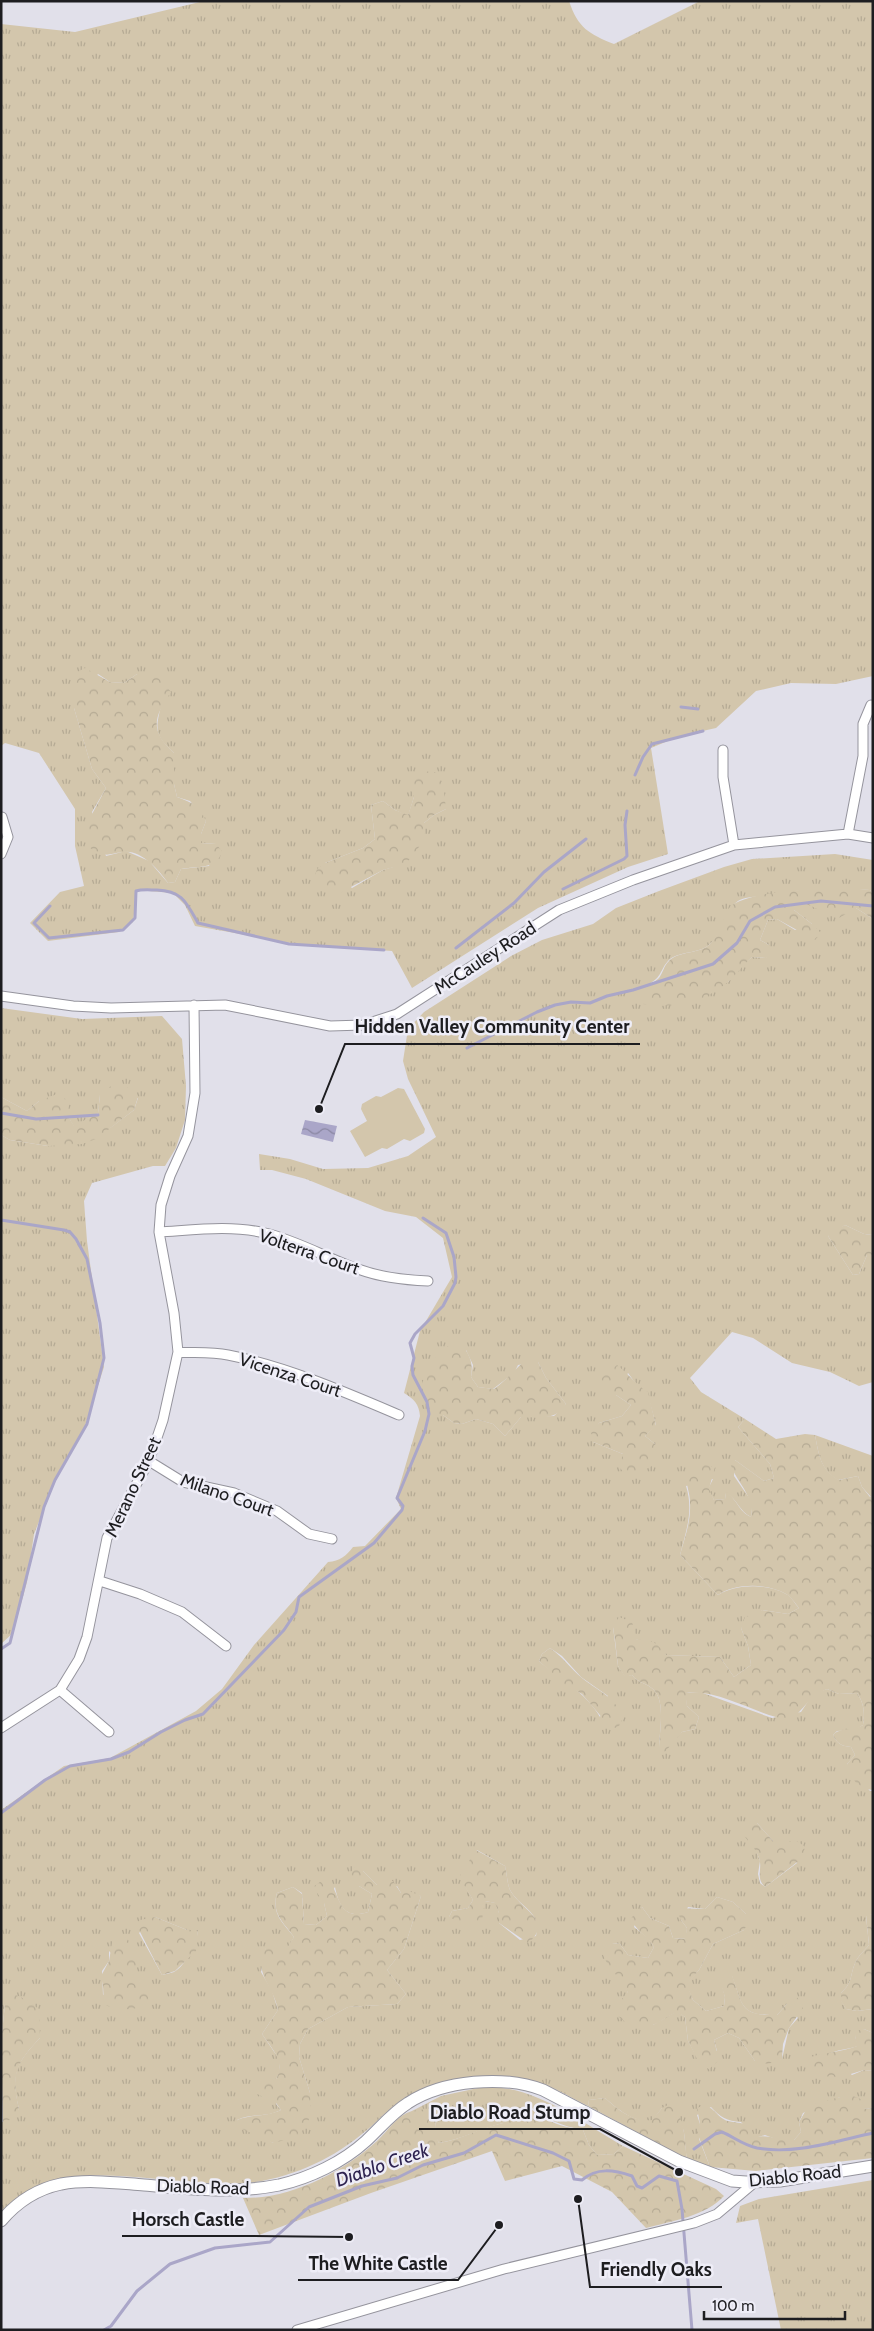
<svg xmlns="http://www.w3.org/2000/svg" width="874" height="2331" font-family="Cabin,sans-serif">
<defs>
<pattern id="grass-tufts" width="24" height="20" patternUnits="userSpaceOnUse" patternTransform="scale(1.25)"><rect width="24" height="20" fill="#d3c6ac"/><path d="M3 7l-1-3M5 7V3M7 7l1-3M15 17l-1-3M17 17v-4M19 17l1-3" fill="none" stroke="#b5aa94"/></pattern>
<pattern id="forest-crowns" width="20" height="18" patternUnits="userSpaceOnUse" patternTransform="scale(1.25)"><rect width="20" height="18" fill="#d3c6ac"/><path d="M2 6a3 3 0 1 1 6 0M12 15a3 3 0 1 1 6 0" fill="none" stroke="#b5aa94"/></pattern>
<pattern id="water-waves" width="16" height="10" patternUnits="userSpaceOnUse" patternTransform="scale(1.25)"><rect width="16" height="10" fill="#aaa6c8"/><path d="M0 5q4-4 8 0t8 0" fill="none" stroke="#8a87a2"/></pattern>
</defs>
<rect width="100%" height="100%" fill="#e1e0ea"/>
<!-- grass -->
<path fill="url(#grass-tufts)" fill-rule="evenodd" d="M204,1H569C578,28 589,34 614,44L700,1H873V676L836,684L791,683L756,691L716,728L680,736L651,748L668,854L628,867L538,908L412,988L392,951L296,944L195,926L185,905L173,893L137,890L133,922L119,932L48,941L30,923L60,892L84,886L75,846V809L39,753L5,743L1,746V24L75,32ZM98,674L110,682L124,683L137,674L161,706C155,730 155,736 174,753V784L177,797L190,801L206,821L201,834V843L216,844L209,866L181,869L175,882L168,883L149,861L126,851L106,856L92,812L106,788L92,769L74,708ZM414,797L446,809L434,815L424,823L393,867L383,870L352,888L325,863L363,848L375,839L371,805L383,801L395,810L408,816Z
M835,854L873,860V893L870,890C832,887 797,889 760,896C753,897 744,897 738,901C722,912 724,932 710,944C698,955 679,950 668,961C660,970 662,977 649,984L728,982L739,968L752,957L766,958L769,945L760,940L768,920L777,919L795,930L812,924L794,910L793,900L856,908L873,919V1235L864,1234L845,1225L828,1236L853,1275L859,1274L867,1255H873V1382L859,1386L830,1372L792,1363L753,1338L732,1332L690,1378L701,1392L745,1419L738,1427L770,1464L774,1478L764,1481L735,1460L734,1476L752,1502L751,1517C739,1511 738,1500 726,1493L725,1499L714,1500L708,1489L713,1479L686,1486C694,1511 686,1531 680,1555L718,1595C735,1584 767,1583 786,1594C791,1596 795,1604 799,1608L788,1614L762,1610L741,1628L748,1646L751,1665L734,1677L720,1657L666,1655L613,1627L618,1666L625,1676L632,1675C638,1683 647,1683 654,1690C666,1703 659,1733 659,1749L682,1732L695,1729L699,1717L687,1706L685,1693L700,1692L772,1718L801,1712L813,1694L827,1689L839,1694L857,1693C864,1703 865,1713 863,1725L855,1730L837,1731L833,1735C837,1744 842,1746 851,1747L855,1755L847,1764L870,1791H873V1914L866,1916L869,1945C865,1950 859,1955 856,1961C849,1976 854,1981 841,1993V2000L846,2009L857,2011L873,2009V2033L864,2029L855,2036L858,2046C847,2050 837,2049 827,2055L852,2075L864,2070L873,2071V2108L864,2109L840,2097L803,2113L799,2122L801,2132L794,2140L781,2141L765,2135L755,2138L741,2122C727,2121 720,2117 711,2107L697,2115L700,2124L699,2139L710,2167L694,2163L687,2159C682,2128 690,2127 662,2108L652,2121C632,2122 619,2110 605,2098L589,2100L588,2106C568,2096 547,2083 526,2079C491,2072 439,2078 408,2096C392,2105 381,2118 367,2130C333,2159 294,2177 249,2183C235,2185 220,2184 207,2183C157,2181 92,2167 45,2183C28,2188 15,2200 1,2211V2122H3L19,2109C10,2074 16,2063 40,2038L5,2004L1,2043V1810L64,1766L110,1758L196,1711L222,1689L254,1645L328,1562C340,1561 346,1556 353,1547L365,1546L401,1509L396,1498L420,1416C419,1404 414,1399 404,1393L420,1331L452,1277L443,1238L416,1217L385,1211L306,1179L272,1170H260L259,1154L290,1159L323,1169L368,1168L408,1156L436,1137L408,1079L403,1061L408,1029L424,1012L511,956L542,940L593,924L616,908L659,891L724,867L752,859ZM466,1350L473,1365L471,1377L478,1387L493,1389L514,1373L518,1365L538,1362L546,1378L566,1404L554,1416L521,1417L505,1436L493,1424L476,1419L462,1424L454,1423L443,1415ZM628,1373L650,1403L656,1425L645,1436L655,1444L623,1454L593,1442L599,1423L622,1416L631,1405L616,1395ZM550,1648L562,1656L581,1677L608,1696L600,1717C586,1692 560,1680 539,1661L542,1654ZM757,1823L773,1841H797V1863L765,1887L760,1883L758,1874L760,1861L755,1847ZM477,1850L505,1866C507,1873 507,1883 510,1890C520,1908 542,1911 536,1936L520,1940L499,1923V1913L496,1903L485,1901L449,1917L452,1911L468,1908L473,1900L460,1877ZM363,1871L377,1885L397,1886L401,1893L421,1896L404,1949L387,1970L406,1994L397,2004L348,2007L308,2029L300,2044L299,2057L310,2093L273,2143L237,2120C252,2113 265,2118 281,2110L276,2104V2079L280,2072L279,2059L262,2034L278,2010L272,1991L261,1972L266,1948H288L294,1937C282,1922 271,1913 277,1893L293,1887L302,1893L304,1924L316,1925L327,1916L324,1903L335,1887C339,1907 346,1919 368,1912L372,1894L359,1886ZM717,1897L733,1902L746,1914L744,1930L713,1944L699,1970L686,1984L693,2000L706,2011L724,2006L725,1997L721,1982L732,1976C743,2006 740,2016 777,2015L787,2004L798,2018L789,2028L782,2059L755,2061L739,2038L728,2033L714,2040L717,2051L694,2052L688,2041L685,2017L677,2011L653,2025L628,1993L612,1943L620,1944L628,1955L648,1958L654,1947L648,1938L634,1927L642,1907L650,1918L669,1926L673,1938L686,1939L687,1928L681,1920L688,1907L705,1909ZM155,1917L187,1930H198C197,1943 186,1965 174,1972C171,1973 166,1974 162,1975L139,1933ZM109,1951L140,1982L103,1995L102,1971L109,1961Z
M1,1008L82,1019L162,1016L182,1039L186,1086L185,1120L176,1148L165,1166H153L92,1183L84,1201L87,1241L104,1367L84,1429L55,1482L34,1534L27,1582L13,1633L1,1644V1135L10,1140L48,1146L110,1128L134,1110L138,1098L100,1095L98,1113L74,1127L68,1116L39,1101L27,1111L1,1097Z
M815,1435L873,1456V1495L871,1497L862,1487L858,1476L838,1480C820,1469 819,1455 815,1435Z
M478,2088C486,2088 494,2087 501,2088C541,2091 588,2126 623,2146L614,2154L597,2155L589,2145L583,2130C561,2126 546,2119 528,2105L506,2112L503,2123C479,2129 463,2139 439,2143L434,2134L437,2118L422,2111H412L441,2096Z
M873,2180V2330H781L758,2219L736,2223L740,2206L759,2199Z"/>
<!-- forest -->
<path fill="url(#forest-crowns)" d="M85,668L110,682L124,683L137,674L158,677L171,692C153,718 150,731 174,753V784L177,797C192,802 200,807 206,821L201,834V843L216,844L222,851C218,870 196,866 181,869L175,882L168,883C159,870 141,850 124,852C105,854 110,858 91,849L84,829L106,788L92,769L74,708V678L79,671Z
M417,771L435,772L443,783L446,809L434,815L424,823L425,839L406,864L383,870L334,896L316,884L314,878L317,869L325,863L363,848L375,839L371,805L383,801L395,810L408,815L414,797L407,781Z
M839,887L870,890L873,893V919L856,908L839,918C823,915 810,902 794,901V910L812,924L821,933L815,940L777,919L768,920L760,940L769,945L774,952L766,958L752,957C743,965 736,975 728,982C704,1003 673,1009 643,1004L640,999V991C646,986 654,983 659,978C663,973 664,965 669,961C680,950 698,955 710,944C721,933 721,918 730,907C746,891 815,889 839,887Z
M112,1085L134,1089L138,1097L134,1110L96,1139L82,1144L48,1146L10,1140L1,1135V1097L27,1111L39,1101L57,1094L69,1101L68,1116L74,1126L98,1113L100,1095Z
M845,1225L864,1234L873,1235V1255H867L859,1274L853,1275L828,1236L830,1232Z
M457,1339C468,1352 474,1360 471,1377L478,1387L494,1389C508,1379 517,1366 531,1356L538,1362L546,1378L566,1404C557,1421 538,1417 521,1417L505,1436L493,1424L476,1419L462,1424L454,1423L443,1415L432,1412L422,1396C420,1370 438,1353 457,1339Z
M617,1365C629,1374 636,1385 648,1392L656,1426L645,1436L655,1444L663,1459L630,1479L619,1467L623,1454L593,1442L591,1433L599,1423L622,1416L631,1405L616,1395L599,1391L598,1381Z
M745,1419L776,1439L805,1434L815,1435C819,1455 820,1469 839,1480L858,1476L862,1487L870,1497L873,1495V1790C857,1788 850,1778 847,1764L855,1755L851,1747C842,1746 837,1744 833,1735C840,1727 854,1731 863,1725C865,1713 864,1703 857,1693L839,1694L827,1689C809,1696 805,1709 790,1720C755,1715 721,1689 686,1693L687,1706L699,1717L695,1729L682,1732L664,1753L659,1749C659,1733 666,1703 654,1690C647,1683 638,1683 632,1675L625,1677L618,1666L615,1640L613,1627L619,1617L632,1622L637,1640C652,1639 657,1643 666,1655L720,1657L734,1677L751,1665L748,1646L741,1628L745,1617L762,1610L788,1614L799,1608C796,1604 790,1596 786,1594C767,1583 736,1583 718,1595L680,1555C685,1537 691,1521 690,1503C690,1493 686,1485 686,1475L701,1464L715,1467L709,1489L714,1500L725,1499L726,1492C738,1500 738,1511 751,1517C754,1494 737,1484 730,1463L735,1460L764,1481L774,1478L770,1464L738,1427Z
M550,1648C562,1656 570,1668 582,1678C599,1692 615,1696 623,1718L618,1728L610,1727L582,1694L564,1684L539,1661L542,1654Z
M747,1820L757,1823L773,1841H797L804,1846L805,1856L765,1887C755,1878 763,1869 759,1858C755,1845 744,1840 741,1828Z
M476,1850L505,1866C507,1873 507,1883 510,1890C520,1909 555,1921 528,1943L499,1923V1913L495,1903L485,1901L482,1920L467,1926L449,1917L452,1911L468,1908L473,1900L459,1877Z
M355,1866L363,1871L377,1885L393,1881L401,1893L409,1891L421,1896L404,1949L387,1970L406,1994L397,2004L348,2007L308,2029L300,2044L299,2057L310,2093L311,2113L307,2125L297,2137L273,2143L242,2129L237,2120C252,2114 266,2117 281,2110L276,2103L253,2092V2087L262,2081L276,2079C286,2062 272,2049 262,2034L278,2010C274,1986 252,1973 266,1948H287L294,1937C283,1922 271,1913 277,1893L293,1887L302,1894L304,1924L316,1925L327,1916L324,1903L313,1887L327,1877C341,1894 337,1922 368,1912L372,1894L359,1886L350,1874Z
M717,1897L733,1902L746,1914L748,1923L744,1930L713,1944L699,1970L687,1984L693,2000L706,2011L724,2006L725,1997L720,1982L726,1974L732,1975C743,2006 740,2016 777,2015L787,2004L799,1997L803,2008L789,2028L783,2044L782,2059L768,2064L755,2061L739,2038L728,2033L714,2040L719,2060L709,2069L700,2065L688,2041L685,2017L677,2012C669,2015 661,2022 653,2025C638,2030 619,2022 612,2008L628,1993C622,1977 604,1967 602,1949L612,1943L620,1944L628,1955L648,1958L654,1947C647,1935 635,1931 631,1918L642,1907L650,1918L669,1926L673,1938L685,1939L687,1928L681,1920L676,1908L705,1909Z
M873,1914V2009L857,2011L846,2009L841,2001V1993C854,1981 849,1976 856,1961C859,1955 865,1950 869,1945L866,1915Z
M155,1917L187,1930H198L196,1951L175,1971L162,1975L136,1924L140,1920Z
M127,1938L140,1961L133,1974L154,1996L152,2004C136,2009 119,2013 104,2004L103,1986L101,1976L109,1961L112,1943L119,1939Z
M10,1993L21,1997L39,2009L40,2038C16,2063 11,2075 19,2109L13,2119L3,2122L1,2043L5,2004Z
M864,2029L873,2033V2071L864,2070L841,2077L818,2076L811,2068V2057C826,2052 842,2052 857,2046L855,2036L856,2031Z
M853,2096L863,2100L864,2109L873,2108V2158L756,2171L710,2167L697,2132L700,2124L697,2108C712,2100 715,2117 728,2121C735,2123 741,2122 748,2125L755,2137C771,2134 777,2141 794,2140L801,2132L799,2122L809,2105L840,2097Z
M605,2098C619,2110 632,2122 652,2120L662,2108L670,2104C686,2116 684,2140 687,2159L588,2106L589,2100Z
M513,2099C527,2105 536,2113 548,2120C559,2126 571,2128 583,2130L589,2145L597,2155L614,2154L623,2146L716,2189L724,2196C706,2216 672,2221 646,2228L612,2192L562,2166L505,2181L492,2151L371,2193L259,2235L243,2198C291,2199 343,2172 377,2141C388,2131 397,2115 412,2111C418,2109 427,2110 434,2108C438,2121 433,2132 439,2143C463,2139 479,2128 503,2123L506,2112Z"/>
<!-- park -->
<path fill="#d3c6ac" d="M398,1088L404,1089L425,1129L424,1133L410,1141L404,1139L387,1149L382,1148L365,1157L350,1131L367,1121L361,1109L362,1104L376,1096L381,1097Z"/>
<!-- water -->
<path fill="url(#water-waves)" d="M305,1120L337,1126L333,1142L301,1134Z"/>
<g fill="none" stroke-linecap="round" stroke-linejoin="round">
<!-- stream -->
<path stroke="#aaa6c8" stroke-width="3" d="M681,707L698,709
M635,775L643,757L652,744L703,731
M563,889L624,859L627,856L625,825L627,811
M50,906L34,923L49,938L123,930L135,918L136,891C142,889 150,890 157,890C182,891 186,902 198,923L289,944L384,950
M456,948L514,903L544,872L586,839
M467,1048L537,1012L555,1005L571,1002L590,1003L607,996L633,990L713,964L737,943L750,921L775,907L821,901L873,906
M1,1113L36,1119L98,1115
M1,1220L64,1230L70,1232L76,1239L87,1259L100,1323L104,1358L87,1424L55,1480L44,1507L10,1643L1,1649
M1,1813L45,1780L70,1766L111,1759L129,1752L161,1732L185,1720L203,1714L284,1630L296,1612L299,1597L374,1543L402,1510L403,1506L397,1498L425,1431L429,1414L427,1402L413,1375L412,1366L414,1358L410,1343L415,1334L443,1306L455,1283L456,1277L454,1257L446,1233L423,1218
M694,2149L715,2134L722,2132C734,2137 743,2145 757,2148C795,2155 836,2141 873,2133
M104,2330L111,2326L137,2291L170,2264L215,2248L270,2242L309,2207L362,2186L397,2178L423,2165L464,2153L496,2135L553,2153L569,2161L574,2179L582,2180C597,2167 614,2170 632,2176L637,2186L642,2188L659,2176L677,2181L682,2209L692,2330"/>
<defs>
<path id="minor" d="M723,750V777L734,845
M848,834L863,756V724L871,705
M1,854L8,837L2,817
M1,996L73,1006L111,1008L225,1005L330,1026L363,1025L397,1014L559,910L633,880L734,845L848,834L873,838
M159,1232C194,1230 231,1225 265,1233C299,1241 328,1259 361,1270C383,1278 405,1280 428,1281
M178,1352C194,1353 212,1352 228,1355C285,1366 345,1392 399,1415
M149,1461L183,1482L234,1493L277,1511L309,1534L332,1539
M100,1581L140,1594L182,1612L226,1646
M60,1690L109,1732
M1,1728L60,1690L79,1659L87,1637L107,1538L149,1461L163,1420L178,1352L174,1313L159,1232L161,1205L170,1176L188,1136L195,1093L194,1005
M297,2330L504,2269L694,2223L717,2214L755,2182"/>
<path id="tertiary" d="M1,2221C17,2202 37,2189 61,2184C88,2179 117,2183 144,2185C189,2189 234,2194 279,2185C310,2178 343,2162 366,2141C380,2128 392,2113 408,2103C443,2080 504,2075 543,2090L679,2161L732,2181L746,2182L780,2181L873,2166"/>
</defs>
<!-- minor casing -->
<use href="#minor" stroke="#95949d" stroke-width="11"/>
<!-- tertiary casing -->
<use href="#tertiary" stroke="#95949d" stroke-width="13"/>
<!-- minor -->
<use href="#minor" stroke="#fff" stroke-width="9"/>
<!-- tertiary -->
<use href="#tertiary" stroke="#fff" stroke-width="11"/>
</g>
<g text-anchor="middle" dominant-baseline="central" stroke-width="5" stroke-linejoin="round" paint-order="stroke">
<!-- street labels -->
<g font-size="18" fill="#1d1d20" stroke="#eeedf7">
<text transform="translate(485 958) rotate(-33)">McCauley Road</text>
<text transform="translate(309 1252) rotate(19)">Volterra Court</text>
<text transform="translate(290 1375) rotate(18)">Vicenza Court</text>
<text transform="translate(133 1487) rotate(-65)">Merano Street</text>
<text transform="translate(227 1495) rotate(19)">Milano Court</text>
<text transform="translate(795 2176) rotate(-6)">Diablo Road</text>
<text transform="translate(203 2187) rotate(2)">Diablo Road</text>
</g>
<!-- water labels -->
<g font-size="19" font-style="italic" fill="#2e2350" stroke="#eeedf7">
<text transform="translate(382 2165) rotate(-19)">Diablo Creek</text>
</g>
</g>
<!-- callouts -->
<path fill="none" stroke="#1d1d20" stroke-width="2" d="M319 1109L345 1044H640M679 2172L600 2129H419M349 2237L254 2236H122M499 2225L458 2280H298M578 2199L590 2287H722"/>
<g fill="#1d1d20" stroke="#eeedf7" stroke-width="2">
<circle cx="319" cy="1109" r="5"/>
<circle cx="679" cy="2172" r="5"/>
<circle cx="349" cy="2237" r="5"/>
<circle cx="499" cy="2225" r="5"/>
<circle cx="578" cy="2199" r="5"/>
</g>
<g font-size="19" text-anchor="middle" font-weight="bold" fill="#1d1d20" stroke="#eeedf7" stroke-width="5" stroke-linejoin="round" paint-order="stroke">
<text x="492" y="1033">Hidden Valley Community Center</text>
<text x="510" y="2119">Diablo Road Stump</text>
<text x="188" y="2226">Horsch Castle</text>
<text x="378" y="2270">The White Castle</text>
<text x="656" y="2276">Friendly Oaks</text>
</g>
<!-- border -->
<rect width="874" height="2331" fill="none" stroke="#1d1d20" stroke-width="5"/>
<!-- scale -->
<path d="M704 2311v8h141v-8" fill="none" stroke="#1d1d20" stroke-width="2.5"/>
<text x="712" y="2311" font-size="15" fill="#1d1d20" stroke="#eeedf7" stroke-width="4" paint-order="stroke">100 m</text>
</svg>
